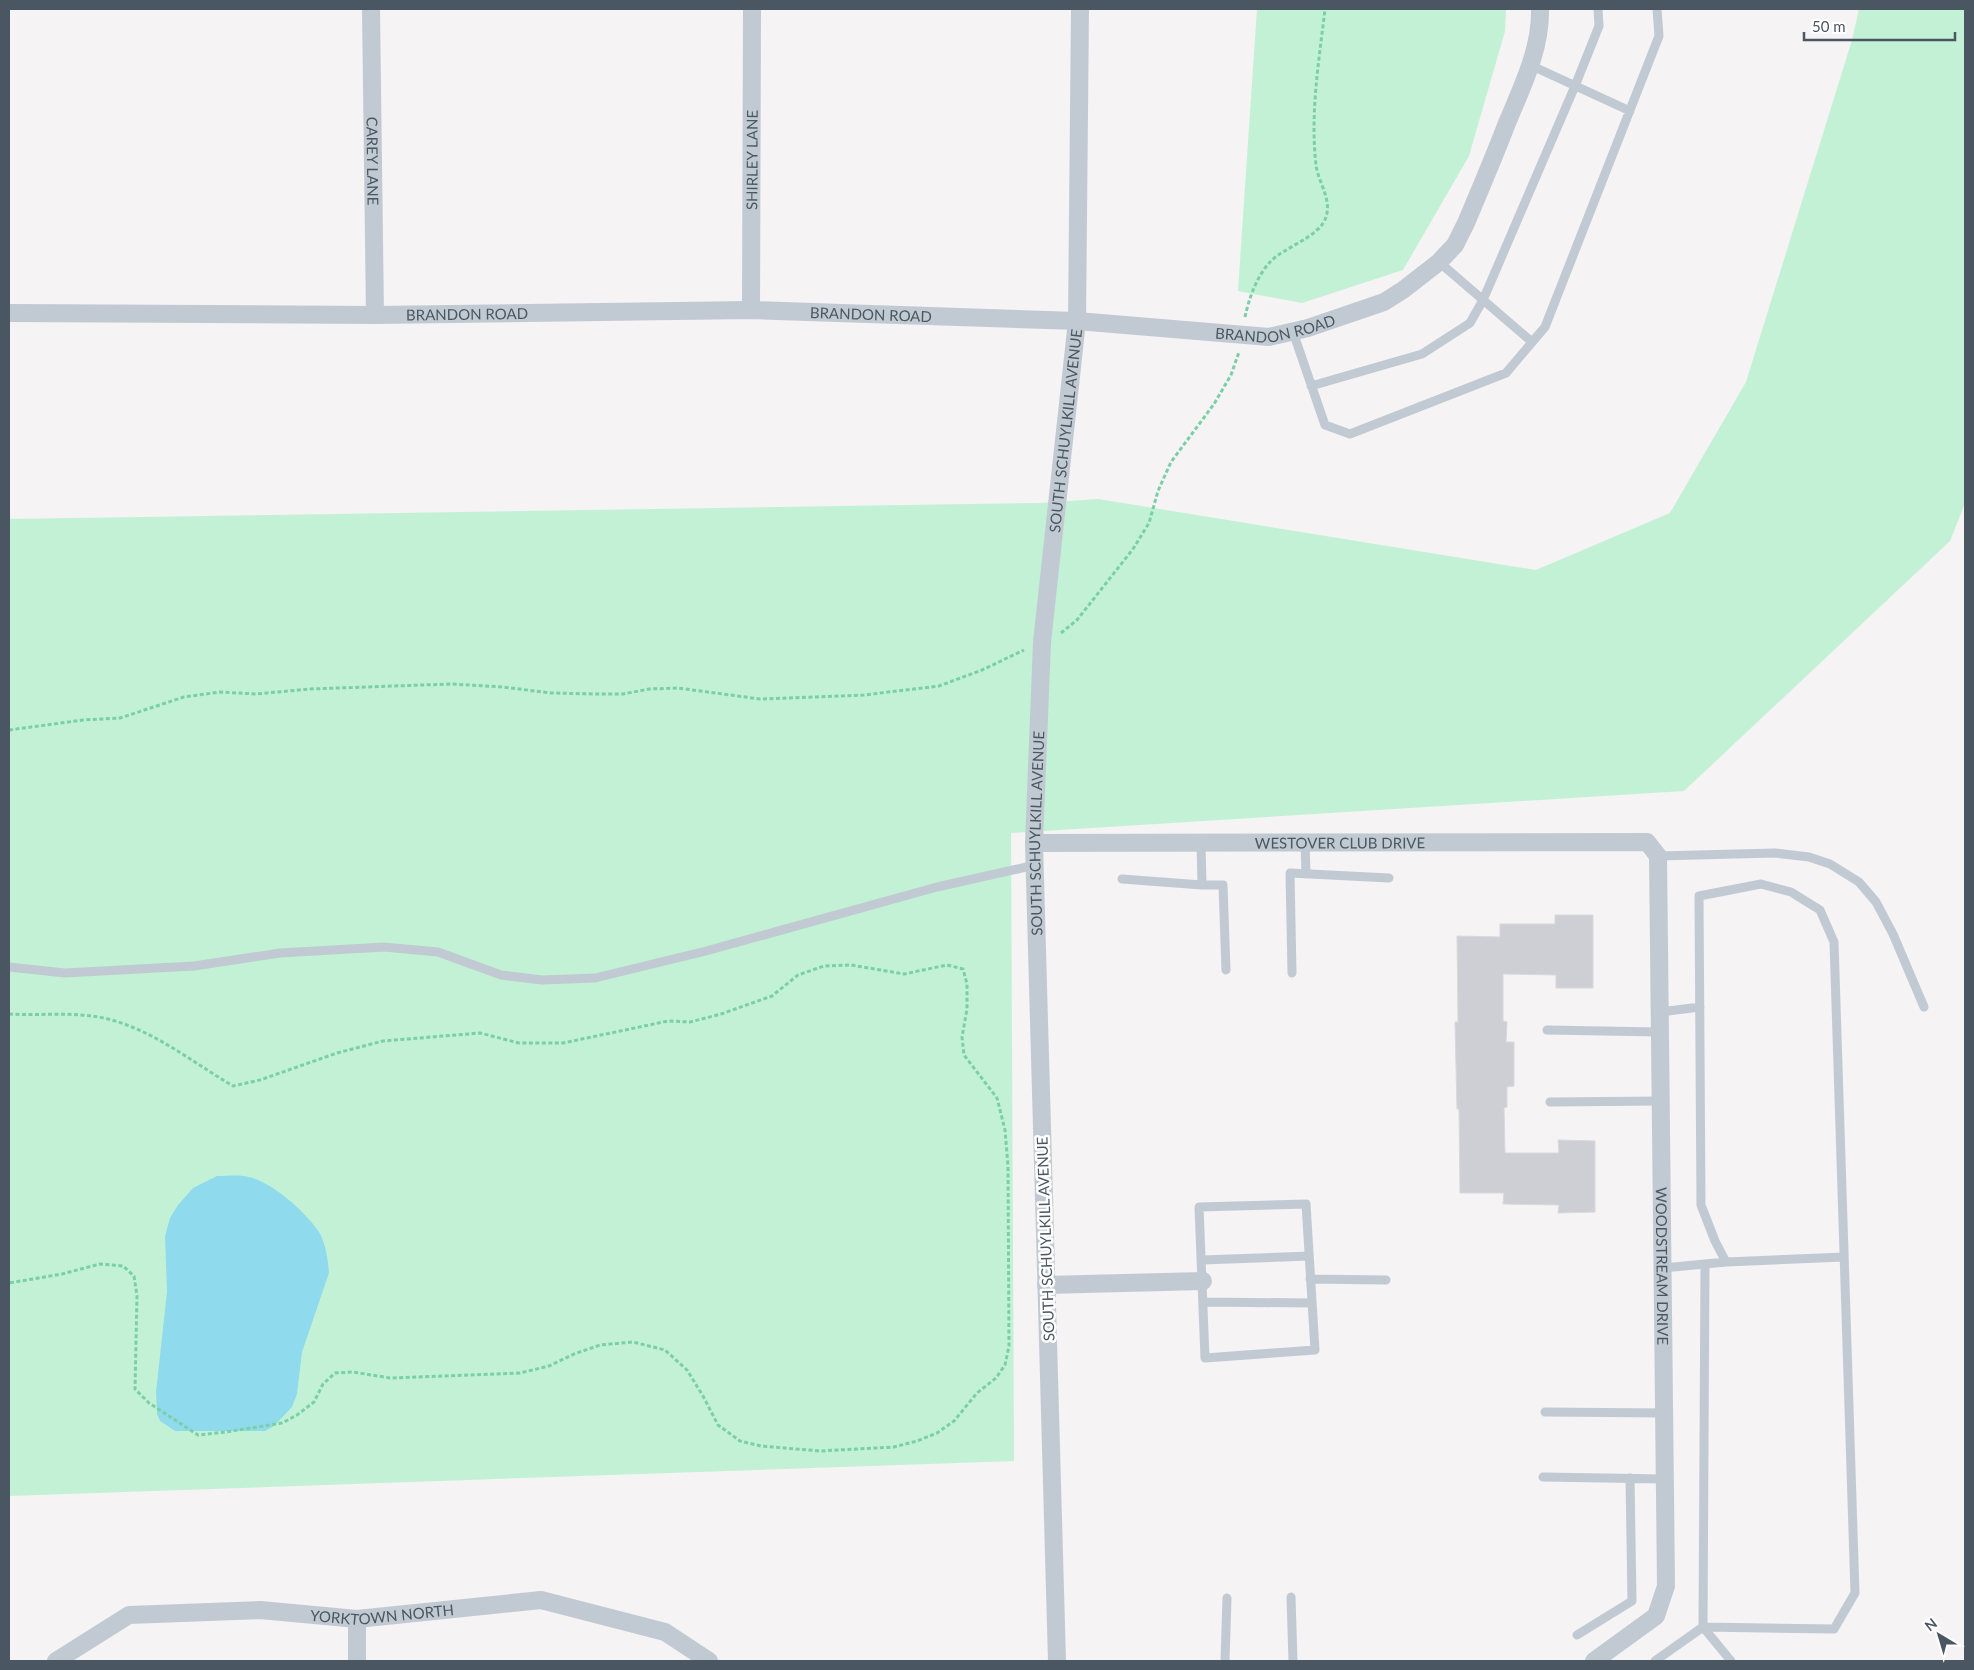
<svg xmlns="http://www.w3.org/2000/svg" width="1974" height="1670" font-family="Lato,sans-serif">
<rect width="100%" height="100%" fill="#f5f3f3"/>
<!-- green -->
<path fill="#c3f1d5" d="M1257,9H1506L1505,31L1469,156L1403,270L1302,303L1238,291Z
M1859,9H1965V503L1950,541L1684,791L1011,833L1014,1461L9,1496V519L1040,503L1098,499L1536,570L1670,513L1746,382L1852,40Z"/>
<!-- water -->
<path fill="#90daee" d="M217,1176C225,1176 235,1175 244,1176C269,1179 305,1211 319,1232C326,1244 328,1260 329,1273L302,1352L297,1394L292,1407L274,1426L265,1431H175L160,1421L157,1414L156,1392L167,1292L165,1236L170,1218L178,1205L193,1188Z"/>
<!-- building -->
<path fill="#cdcfd5" stroke="#d7d9de" d="M1555,915H1593V988H1556V975L1503,974V1021L1507,1022L1506,1042H1514V1086L1507,1087V1107L1504,1108L1505,1153H1559L1558,1140L1595,1141V1212L1558,1213L1559,1205L1503,1204L1504,1193H1460L1459,1109H1457L1455,1022H1458L1457,936L1500,937V924H1555Z"/>
<g fill="none" stroke-linecap="round" stroke-linejoin="round">
<!-- path -->
<path stroke="#7ad0a6" stroke-width="3" stroke-dasharray="4 2.5" stroke-linecap="butt" d="M1245,317C1249,298 1257,276 1270,262C1284,247 1320,237 1326,217C1332,199 1318,182 1316,165C1310,113 1319,61 1325,9
M1061,633L1077,620L1133,549L1149,523L1158,491L1171,462L1214,404L1231,375L1239,352
M9,730L83,720L120,718L184,697L220,692L256,694L310,689L451,684L503,687L551,693L595,694H623L649,689L678,688L760,699L864,695L939,686L982,670L1024,650
M9,1014C42,1016 76,1011 108,1019C155,1031 192,1062 233,1086L260,1080L337,1053L383,1041L480,1033L519,1043H563L668,1021L690,1022L721,1014L772,996L798,975L824,966L851,965L904,974L947,965L963,969L967,984V1009L962,1037L964,1055L997,1098L1005,1130L1008,1166L1009,1346L1005,1365L996,1378L977,1393L954,1421L937,1433L917,1441L894,1447L820,1451L761,1446L740,1441L718,1425L703,1396L687,1370L665,1350L633,1342L600,1345L574,1354L549,1366L520,1373L390,1378L353,1372L335,1373L323,1384L314,1402L297,1415L282,1423L226,1432L198,1435L149,1403L135,1389L137,1296L134,1276L123,1266L100,1264L62,1274L9,1283"/>
<!-- service -->
<path stroke="#c1cad2" stroke-width="9" d="M1530,65L1630,111
M1439,262L1532,342
M1293,332L1325,425L1350,434L1506,373L1545,327L1659,36L1657,9
M1311,386L1422,354L1470,323L1483,300L1575,86L1599,26L1598,9
M1305,843L1306,874
M1658,856L1775,853L1809,857L1830,864L1859,882L1876,902L1893,934L1924,1007
M1122,879L1202,885L1201,843
M1202,885H1223L1226,970
M9,967L65,973L194,966L280,953L384,947L438,952L501,975L542,980L595,978L706,951L937,887L1035,865
M1292,973L1290,873L1389,878
M1660,1012L1700,1007
M1547,1030L1660,1032
M1550,1102L1661,1101
M1306,1204L1315,1350L1205,1358L1199,1207Z
M1202,1260L1309,1256
M1705,1264L1703,1627L1834,1629L1855,1593L1834,942L1820,910L1791,892L1761,884L1699,896L1701,1205L1715,1241L1726,1262L1844,1257
M1663,1268L1726,1262
M1310,1279L1386,1280
M1203,1302L1312,1303
M1545,1412L1664,1413
M1543,1477L1665,1479
M1291,1597L1293,1661
M1577,1635L1632,1601L1630,1478
M1225,1661L1227,1598
M1655,1661L1703,1627L1731,1661"/>
<!-- minor -->
<g stroke="#c1cad2" stroke-width="18">
<path id="s1" d="M371,9L375,315"/>
<path id="s2" d="M751,310L752,9"/>
<path id="s3" d="M9,313L375,315L751,310L1077,321L1269,337L1308,328L1384,302L1403,290L1439,262L1455,245L1466,223C1480,190 1494,157 1507,123C1522,87 1541,49 1540,9"/>
<path id="s4" d="M1034,843L1647,842L1658,856L1666,1586L1656,1616L1594,1661"/>
<path d="M1046,1285L1203,1281"/>
<path id="s5" d="M56,1661L129,1615L260,1610L357,1619L541,1600L665,1632L709,1661"/>
<path d="M357,1661V1619"/>
<path id="s6" d="M1057,1661L1034,843L1042,642L1077,321L1080,9"/>
</g>
</g>
<g text-anchor="middle" dominant-baseline="central" stroke-width="5" stroke-linejoin="round" paint-order="stroke">
<!-- street labels -->
<g font-size="15" fill="#4a5661" stroke="#fff">
<text stroke="none"><textPath href="#s2" startOffset="150">SHIRLEY LANE</textPath></text>
<text stroke="none"><textPath href="#s1" startOffset="152">CAREY LANE</textPath></text>
<text stroke="none"><textPath href="#s3" startOffset="458">BRANDON ROAD</textPath></text>
<text stroke="none"><textPath href="#s3" startOffset="862">BRANDON ROAD</textPath></text>
<text stroke="none"><textPath href="#s3" startOffset="1268">BRANDON ROAD</textPath></text>
<text stroke="none"><textPath href="#s6" startOffset="1232">SOUTH SCHUYLKILL AVENUE</textPath></text>
<text stroke="none"><textPath href="#s6" startOffset="828">SOUTH SCHUYLKILL AVENUE</textPath></text>
<text stroke="none"><textPath href="#s4" startOffset="306">WESTOVER CLUB DRIVE</textPath></text>
<text transform="translate(1045 1239) rotate(-92)">SOUTH SCHUYLKILL AVENUE</text>
<text stroke="none"><textPath href="#s4" startOffset="1041">WOODSTREAM DRIVE</textPath></text>
<text stroke="none"><textPath href="#s5" startOffset="340">YORKTOWN NORTH</textPath></text>
</g>
</g>
<!-- border -->
<rect width="1974" height="1670" fill="none" stroke="#4a5661" stroke-width="20"/>
<!-- north arrow -->
<g transform="translate(1939 1635) rotate(322)" stroke="#ffffff" stroke-width="4" paint-order="stroke">
<path d="M0-4L9 19L0 12L-9 19Z" fill="#4a5661"/>
<text y="-8" font-size="14" font-weight="bold" text-anchor="middle" fill="#4a5661">N</text>
</g>
<!-- scale -->
<path d="M1804 32v8h151v-8" fill="none" stroke="#4a5661" stroke-width="2.5"/>
<text x="1812" y="32" font-size="15" fill="#4a5661" stroke="#ffffff" stroke-width="4" paint-order="stroke">50 m</text>
</svg>
